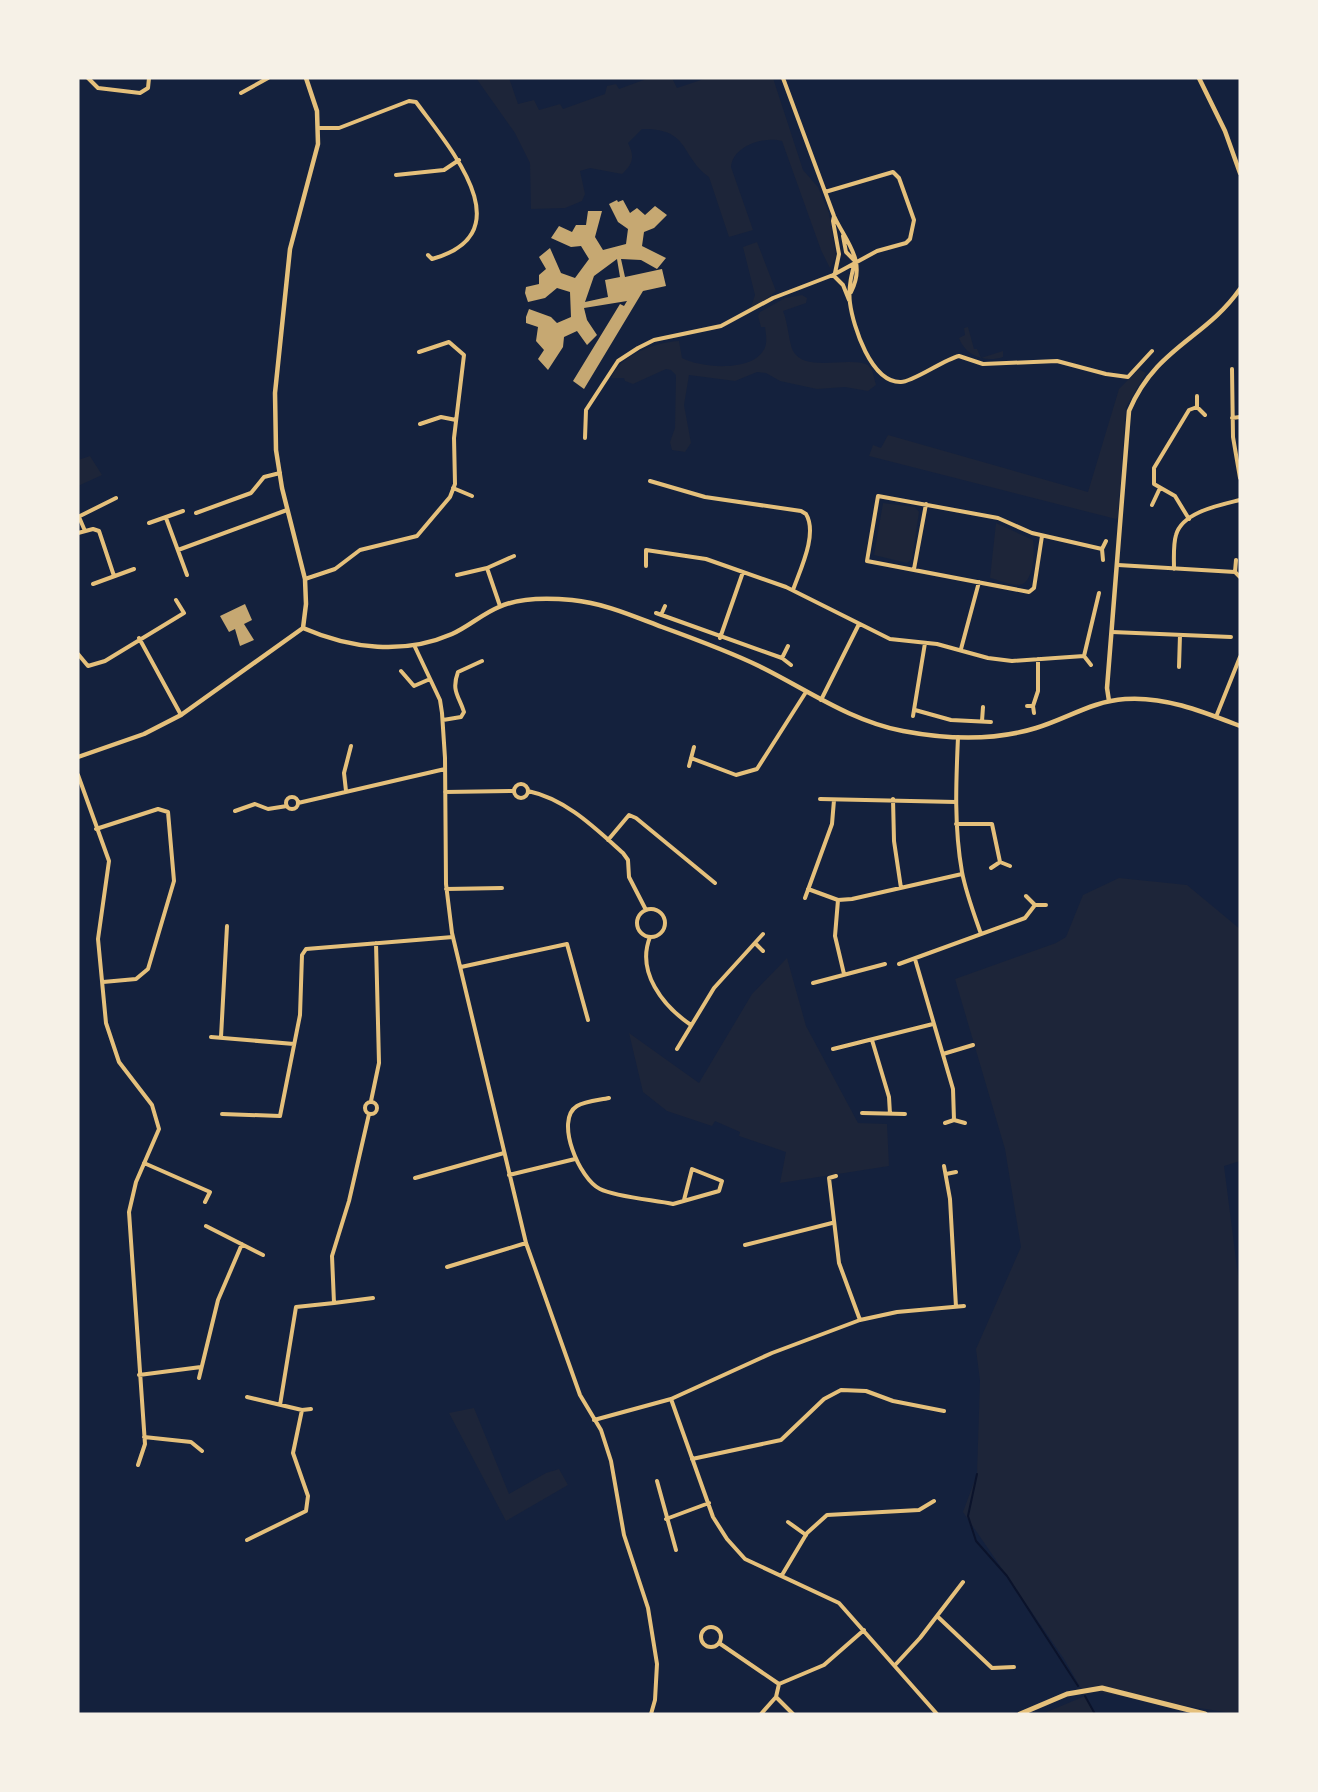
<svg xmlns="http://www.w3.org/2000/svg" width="1318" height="1792" font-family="'Exo 2',sans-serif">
<rect width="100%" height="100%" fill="#14213d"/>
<!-- green -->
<path fill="#1d2539" d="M476,78H509L518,104L534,100L539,110L560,104L563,109L605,94L607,86L616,84L619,89L649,78H672L677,88L707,78H773L803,170L818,187L829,213L836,256L830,268L821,250L782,141C764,136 733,146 731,167L753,230L729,237L709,177C680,156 690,128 642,129L628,143C635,157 633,164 622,174L590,168L580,171L585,194L582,201L565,208L531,209L530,163L515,133Z
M757,242L776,291L763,302L751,307L755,295L743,247Z
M802,295L807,298L806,303L783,311C788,323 789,343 793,351C805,373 848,356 868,365L872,370L876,385L868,391L845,387L817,389L780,381L766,373L757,372L735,381L689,375L684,405L691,443L685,452L672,450L670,442L675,428L676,375L671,370L666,369L633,384L625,381L624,378H611C620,355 656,342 679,341L682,358C701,368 750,372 763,351C768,344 766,335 765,327H761L758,316L760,312L785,298Z
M968,327L974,349H977L981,358L1003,351V357C986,363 965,356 959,338L965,335L964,328Z
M1139,369L1146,373L1126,407L1118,517L1116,519L869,456L873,445L881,448L888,435L1088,492L1119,389Z
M90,456L102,475L78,486V460Z
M883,503L915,507L919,512L912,559L907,563L874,555Z
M996,523L1033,540C1035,551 1034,584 1019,585C1010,585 998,580 990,578Z
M1119,878L1187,885L1240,929V1161L1224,1166L1240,1291L1238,1714L1082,1690L1064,1659L963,1512L977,1474L980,1381L976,1349L1021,1247L1005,1149L955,979L1056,943L1066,937L1083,895Z
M787,958L806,1026L858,1123L887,1124L889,1166L780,1183L786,1152L739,1136L740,1132L715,1121L712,1126L667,1111L643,1092L629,1033L699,1083L752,994Z
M474,1408L509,1494L546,1473L559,1469L568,1485L506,1521L449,1413Z
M1085,1696L1094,1714H1042Z"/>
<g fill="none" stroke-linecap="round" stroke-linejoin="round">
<!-- stream -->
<path stroke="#0b132b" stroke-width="2" d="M977,1474L968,1516L976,1541L1007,1576L1078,1686
M1085,1696L1095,1714"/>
</g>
<!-- building -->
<path fill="#c6a872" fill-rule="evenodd" d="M617,200L618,202L623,200L630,213L637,208L645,215L655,206L667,215L654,228L644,232L642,246L666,258L657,269L641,260L621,259L625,277L662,269L666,286L643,291L584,389L573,381L620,304L624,306L627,301L584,308L587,320L597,335L587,345L577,331L564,337L563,347L548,370L538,359L544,350L536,341L538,327L526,323V317L529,309L551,317L557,323L571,317L570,292L557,288L545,298L528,302L525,293L526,287L539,284V275L546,269L539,257L550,248L561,273L575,278L589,259L581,246L571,247L551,238L559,226L572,232L576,225H586L588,211H602L595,237L603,250L626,244L628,229L618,222L609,204ZM617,259L620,277L605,280L608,297L585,302L594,276Z
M245,604L252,620L244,624L254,640L240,646L235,629L229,632L220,616Z"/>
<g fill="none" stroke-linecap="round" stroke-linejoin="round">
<!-- minor -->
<path stroke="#e5c07b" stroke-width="4" d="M88,78L98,88L140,93L148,88L149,78
M783,78L834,216C846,242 867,261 851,292
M241,93L268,78
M318,128H339L409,101L416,102C448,146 526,233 432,259L428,255
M396,175L444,170L459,160
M834,216L833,221L839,254L835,273
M843,236L846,252L855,261
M855,262C851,275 848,288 850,303C853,326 871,383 901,382C913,382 943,360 959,356L983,364L1057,361L1106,374L1128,377L1152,351
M833,275L843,285L849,300
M1232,369L1233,437L1240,478
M1197,396V407
M1232,418L1240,417
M420,424L441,417L456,420
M585,438L586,410L618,361L638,348L654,340L721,326L773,298L833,275L877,251L906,243L910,239L914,220L899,178L893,172L825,192
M650,481L705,497L801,511L806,514C818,534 800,570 793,590
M453,488L472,496
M1152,505L1160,488
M196,513L251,493L264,477L280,473
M78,517L116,498
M79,517L85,531
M166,518L187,575
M1189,519L1175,496L1154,484V468L1189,410L1197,407L1205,415
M149,523L183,511
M78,533L93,529L99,531L114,576
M1042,536L1034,588L1029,592L867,561L878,496L998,518L1032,533L1102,549
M178,550L287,510
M1103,560L1102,549L1106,541
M1236,560L1235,572L1240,577
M1118,565L1235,572
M646,566V550L706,559L786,587L890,639L937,644L988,658L1012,661L1084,656
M487,568L500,606
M914,569L926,504
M1174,569C1174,558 1173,545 1176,535C1182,512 1220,505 1240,500
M457,575L487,568L514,556
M305,579L335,569L360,550L417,536L450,497L455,484L454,438L464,355L449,342L419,352
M93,584L134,569
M656,613L782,658L791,665
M661,615L665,606
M1112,632L1231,637
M139,638L181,715
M720,638L743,572
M415,647L440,700L442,713L445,758L446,884L452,933L526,1243L580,1395L601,1430L611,1461L624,1535L648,1608L657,1664L655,1700L651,1714
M961,649L979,582
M78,654L88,666L105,661L184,613L176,600
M782,658L788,646
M1091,665L1084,656L1099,593
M1179,667L1180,635
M401,671L414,686L430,679
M821,700L859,624
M1027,706H1033L1034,713
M1033,706L1038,691V659
M915,710L951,720L991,722
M913,716L925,643
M1216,717L1240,657
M443,720L461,717L464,712C459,696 451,691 458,672L482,661
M982,721L983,707
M958,737C956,782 954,827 962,872C966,893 974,914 981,934
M691,758L736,775L757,769L806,692
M689,766L694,747
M78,775L109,861L98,939L106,1023L119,1062L152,1105L159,1129L136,1182L129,1212L145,1444L138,1465
M514 791a7 7 0 1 1 14 0a7 7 0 1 1-14 0Z
M346,791L344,773L351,746
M528,791C566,799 595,828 623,853L628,860L629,877L646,910
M445,792L514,791
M286 803a6 6 0 1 1 12 0a6 6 0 1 1-12 0Z
M820,799L956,802
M893,799L894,841L901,888
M298,803L445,769
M235,811L255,804L268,809L287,806
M956,824H992L1000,862
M96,829L158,809L168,812L174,881L148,969L136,979L103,982
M608,840L629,815L636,818L715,883
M991,868L1000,862L1010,866
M446,889L502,888
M808,889L838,900L852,899L962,874
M1026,896L1035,905H1046
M805,898L832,824L834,800
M838,900L835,936L844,974
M637 923a14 14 0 1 1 28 0a14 14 0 1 1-28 0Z
M650,937C636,972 663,1006 691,1025
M755,943L763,951
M915,959L953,1089L954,1120
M899,964L1025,918L1035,905
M461,967L567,944L588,1020
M813,983L885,964
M211,1037L294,1044
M221,1037L227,926
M872,1040L889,1097L890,1114
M677,1049L714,988L763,934
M833,1049L933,1024
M943,1054L973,1045
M609,1098C600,1100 585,1101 577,1106C554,1120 580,1180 600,1189C616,1197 654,1200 673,1204L719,1191L722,1181L692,1169L684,1200
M371,1101L379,1063L376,943
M365 1108a6 6 0 1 1 12 0a6 6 0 1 1-12 0Z
M862,1113L905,1114
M222,1114L280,1116L300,1015L302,955L306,949L453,937
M369,1114L349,1201L332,1256L334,1303L373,1298
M945,1123L954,1120L965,1123
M144,1163L210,1192L205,1202
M944,1166L950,1199L956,1307
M946,1174L956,1172
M509,1175L575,1159
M836,1176L829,1178L839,1263L860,1320
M415,1178L504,1153
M206,1226L263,1255
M745,1245L832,1223
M447,1267L526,1243
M139,1375L201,1367
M199,1378L218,1300L242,1244
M247,1397L302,1410L311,1409
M671,1399L713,1517L727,1539L745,1559L839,1603L937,1714
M280,1405L296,1307L334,1303
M594,1420L671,1399L772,1353L860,1320L897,1312L964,1306
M144,1437L191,1442L202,1451
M692,1459L781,1440L824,1399L841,1390L866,1391L893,1401L944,1411
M657,1481L676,1550
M666,1519L709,1503
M788,1522L806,1535
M247,1540L306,1511L308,1496L293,1453L302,1410
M782,1575L807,1533L827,1515L919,1510L934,1501
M937,1616L992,1668L1014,1667
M701 1637a10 10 0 1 1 20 0a10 10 0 1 1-20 0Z
M719,1643L779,1684
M896,1664L920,1638L963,1582
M776,1697L793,1714
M761,1714L776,1697L779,1684L824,1665L864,1630"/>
<!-- tertiary -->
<path stroke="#e5c07b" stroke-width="4.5" d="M1199,78L1225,131L1240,173
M303,628C351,649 404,655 452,634C468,627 482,614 499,607C520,597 550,598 572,600C604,603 633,616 662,627C695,639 728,651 759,666C806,689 850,721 903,731C945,739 994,741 1036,728C1066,719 1093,701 1125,699C1165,696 1204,712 1240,726
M303,628L306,604L305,579L282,488L276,450L275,393L290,249L318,144L317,111L306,78
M1109,701L1107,688L1129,411C1156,347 1205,339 1240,289
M78,757L144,734L181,715L303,628"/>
<!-- secondary -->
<path stroke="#e5c07b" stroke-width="5" d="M1020,1714L1067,1694L1102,1688L1205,1714"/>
</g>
<!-- border -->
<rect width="1318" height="1792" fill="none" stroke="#f6f1e7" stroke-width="159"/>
</svg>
